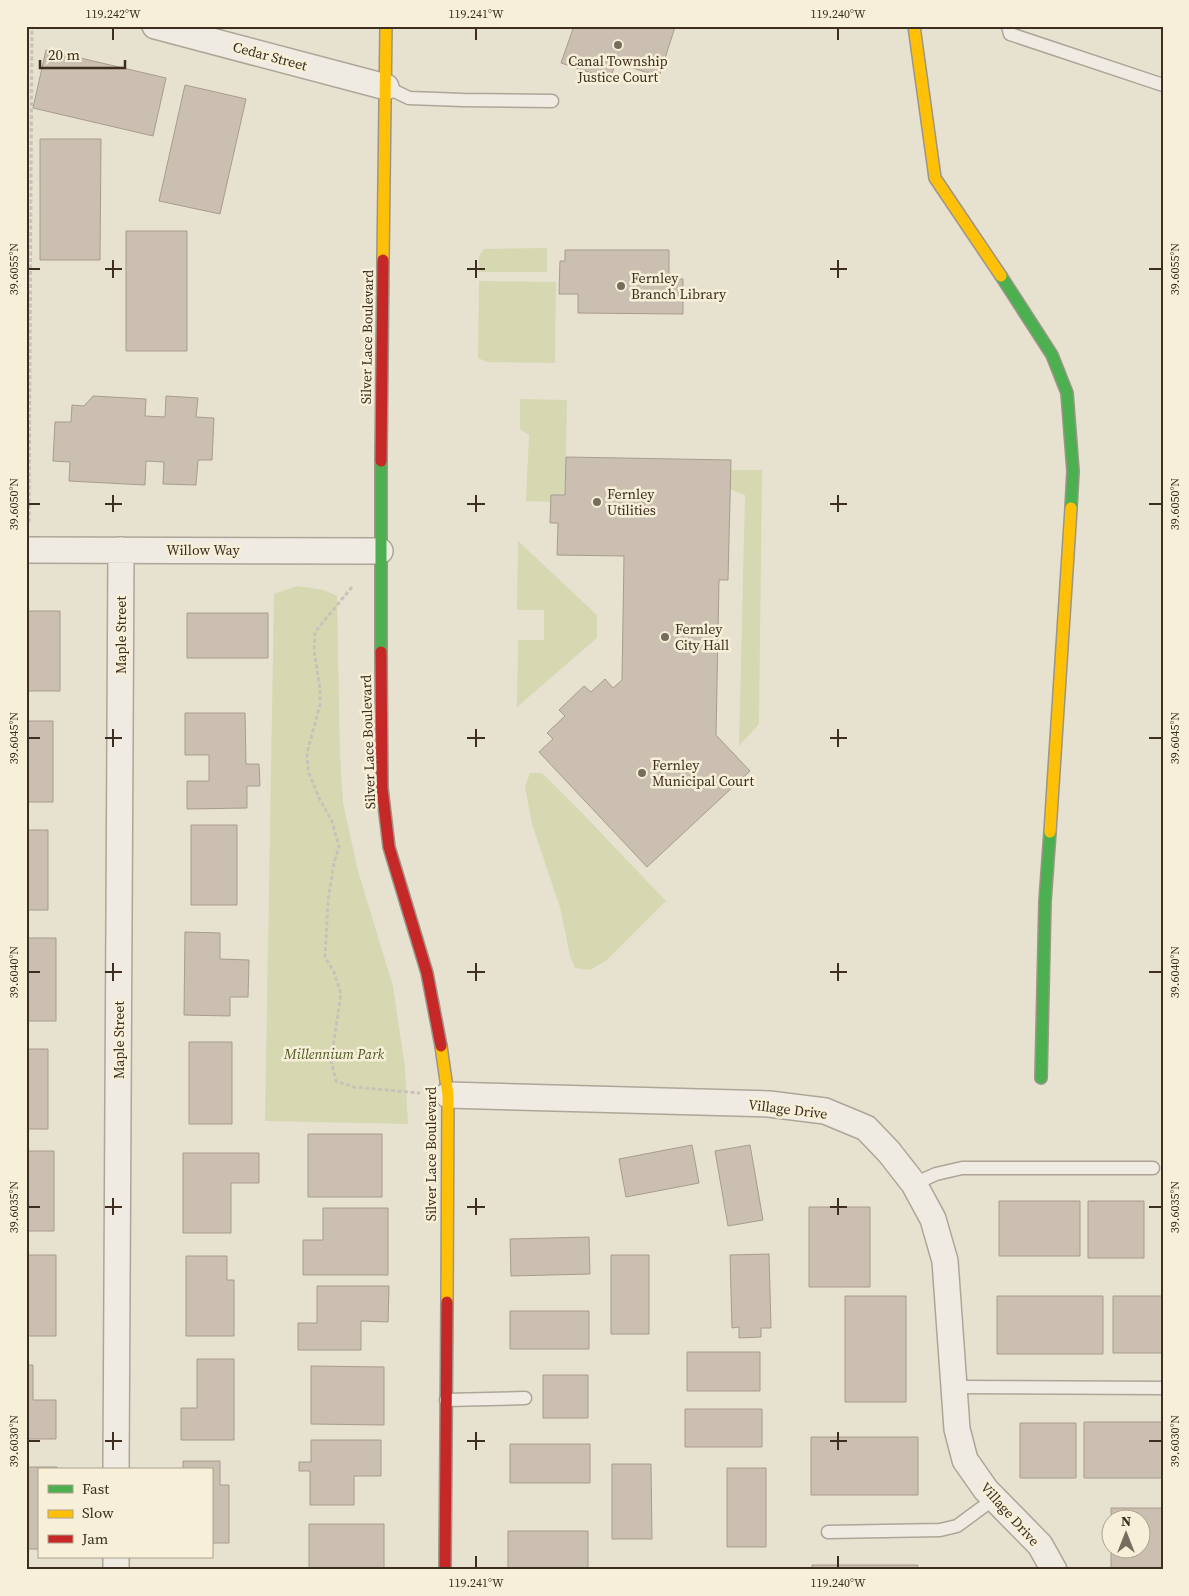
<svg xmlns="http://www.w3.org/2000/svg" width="1189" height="1596" font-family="'Source Serif 4',serif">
<rect width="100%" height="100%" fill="#e7e1d0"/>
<!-- green -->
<path fill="#d6d8b2" d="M547,248V272H479V256L484,249Z
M479,281L556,282L555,363L487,362L478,358Z
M520,399L567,400L565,495H551V502L526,501L529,435L520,429Z
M731,470H762L759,724L739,746L745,495L730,489Z
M518,541L597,615V638L517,707L518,640H544V610H517Z
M297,586L324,590L337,596L340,756L343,803L358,871L393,986L405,1067L408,1124L265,1121L274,594Z
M530,773H542L582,813L666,901L607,960L590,970L575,968L570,956L560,907L532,824L525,787Z"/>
<!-- building -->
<path fill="#cbbfb1" stroke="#a89c8f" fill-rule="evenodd" d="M574,26H672L675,27L659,77L616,62L610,79L561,63Z
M46,50L166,78L153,136L33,108Z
M185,85L246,99L220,214L159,201Z
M40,139H101L100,260H40Z
M126,231H187V351H126Z
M565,250H669V279H683V314L578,313V294H559L560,261H565Z
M93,396L146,399L145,416L165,417L166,396L198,398L196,417L214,418L212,460H198L196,485L163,484L164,462L146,461L145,485L69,481L70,462L53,461L55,422H71L72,405L84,406Z
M566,457L731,460L728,580H719L716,735L750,771L647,867L539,752L553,739L547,733L565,716L559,710L584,686L591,692L605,679L613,688L622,680L624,556L557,555L558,523H550L551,495H565Z
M26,611H60V691H26Z
M187,613H268V658H187Z
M185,713H245L246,764H259L260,786H247V808L187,809V781H209V755H185Z
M26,721H53V802H26Z
M191,825H237V905H191Z
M26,830H48V910H26Z
M185,932L220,933V959L249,960L248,997H230V1016L184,1015Z
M26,938H56V1021H26Z
M189,1042H232V1124H189Z
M26,1049H48V1129H26Z
M308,1134H382V1197H308Z
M692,1145L699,1183L626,1197L619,1159Z
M750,1145L763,1220L728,1226L715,1151Z
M26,1151H54V1231H26Z
M183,1153H259V1183H231V1233H183Z
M999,1201H1080V1256H999Z
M1088,1201H1144V1258H1088Z
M809,1207H870V1287H809Z
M323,1208H388V1275H303V1240H323Z
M589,1237L590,1274L511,1276L510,1239Z
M769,1254L771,1328H761V1337L739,1338V1327L732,1328L730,1255Z
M26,1255H56V1336H26Z
M611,1255H649V1334H611Z
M186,1256H227V1280H234V1336H186Z
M317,1286H389L388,1322L361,1321V1350H298V1323H317Z
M845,1296H906V1402H845Z
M997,1296H1103V1354H997Z
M1113,1296H1163V1353H1113Z
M510,1311H589V1349H510Z
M687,1352H760V1391H687Z
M197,1359H234V1440H181V1408H197Z
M26,1365H33V1400H56V1439H26Z
M311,1366L384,1367V1425L311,1424Z
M543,1375H588V1418H543Z
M685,1409H762V1447H685Z
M1084,1422H1163V1478H1084Z
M1020,1423H1076V1478H1020Z
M811,1437H918V1495H811Z
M311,1440H381V1476H354V1505H310V1471H299V1462H311Z
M510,1444H590V1483H510Z
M183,1461H220V1485H229V1543H211V1470H183Z
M612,1464H651L652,1539H612Z
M26,1467H57V1470H39V1549H26Z
M727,1468H766V1547H727Z
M1111,1508H1163V1570H1111ZM1112,1518H1142V1548H1112Z
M309,1524H384V1570H309Z
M508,1531H588V1570H508Z
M812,1565H918L917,1570H812Z"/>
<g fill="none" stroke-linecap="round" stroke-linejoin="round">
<defs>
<path id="lane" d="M1008,26L1010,34L1163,85
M386,87L409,98L463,100L552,101
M914,1184L936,1174L962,1168H1153
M954,1387L1163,1388
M446,1400L525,1398
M828,1532L940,1530L957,1526L995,1498"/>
<path id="street" d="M155,26L386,87
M26,550L380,551
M448,1095L769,1104L825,1111L866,1128L889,1152L914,1184L933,1219L945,1261L957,1429L965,1460L986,1490L1040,1545L1054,1570
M116,1470L121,550
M116,1570V1557"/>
<path id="fast" d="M1001,276L1052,355L1067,393L1073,471L1071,508
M381,652V461
M1041,1078L1045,901L1050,832"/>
<path id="slow" d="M914,26L935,178L1001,276
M383,260L386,26
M1050,832L1071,508
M441,1046L448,1095L447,1302"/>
<path id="jam" d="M381,461L383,260
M381,652L382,788L389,847L427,973L441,1046
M445,1570L447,1302"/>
</defs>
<!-- lane casing -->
<use href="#lane" stroke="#ada698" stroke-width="15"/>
<!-- street casing -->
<use href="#street" stroke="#ada698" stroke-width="28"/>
<!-- fast casing -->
<use href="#fast" stroke="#9c9588" stroke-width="14"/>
<!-- slow casing -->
<use href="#slow" stroke="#9c9588" stroke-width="14"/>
<!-- jam casing -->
<use href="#jam" stroke="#9c9588" stroke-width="14"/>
<!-- path -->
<path stroke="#c8c2b8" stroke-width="3" stroke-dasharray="4 2.5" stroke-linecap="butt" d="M29,522L32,26
M352,587L315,632L314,650L320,688V705L307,753L308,771L320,800L332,821L339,847L334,863L328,901L325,957L334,972L341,994L331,1061L336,1081L354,1087L420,1093"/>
<!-- lane -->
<use href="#lane" stroke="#efebe2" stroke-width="12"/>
<!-- street -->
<use href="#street" stroke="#efebe2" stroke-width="25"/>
<!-- fast -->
<use href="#fast" stroke="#4caf50" stroke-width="11"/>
<!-- slow -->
<use href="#slow" stroke="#ffc107" stroke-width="11"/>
<!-- jam -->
<use href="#jam" stroke="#c62828" stroke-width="11"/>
</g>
<!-- ticks -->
<path fill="none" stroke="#3d2e1f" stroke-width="2" d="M113,28V40M476,28V40M838,28V40M113,260V278M476,260V278M838,260V278M28,269H40M105,269H122M467,269H485M830,269H847M1149,269H1162M113,495V512M476,495V512M838,495V512M28,504H40M105,504H122M467,504H485M830,504H847M1149,504H1162M113,729V747M476,729V747M838,729V747M28,738H40M105,738H122M467,738H485M830,738H847M1149,738H1162M113,963V981M476,963V981M838,963V981M28,972H40M105,972H122M467,972H485M830,972H847M1149,972H1162M113,1198V1215M476,1198V1215M838,1198V1215M28,1207H40M105,1207H122M467,1207H485M830,1207H847M1149,1207H1162M113,1432V1450M476,1432V1450M838,1432V1450M28,1441H40M105,1441H122M467,1441H485M830,1441H847M1149,1441H1162M476,1556V1568M838,1556V1568"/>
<!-- markers -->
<g fill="#786d5d" stroke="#f7efd7" stroke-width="2">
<circle cx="618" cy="45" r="5"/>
<circle cx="621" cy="286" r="5"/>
<circle cx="597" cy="502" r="5"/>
<circle cx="665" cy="637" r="5"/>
<circle cx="642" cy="773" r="5"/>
</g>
<g text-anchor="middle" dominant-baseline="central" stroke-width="5" stroke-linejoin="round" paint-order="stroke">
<!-- street labels -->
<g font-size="14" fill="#3d2e1f" stroke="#f7efd7">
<text transform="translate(270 56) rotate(15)">Cedar Street</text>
<text transform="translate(367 337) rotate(-89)">Silver Lace Boulevard</text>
<text x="203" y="550">Willow Way</text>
<text transform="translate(121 635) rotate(-90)">Maple Street</text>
<text transform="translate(368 742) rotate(-92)">Silver Lace Boulevard</text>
<text transform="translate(119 1040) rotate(-90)">Maple Street</text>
<text transform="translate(788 1109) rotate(7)">Village Drive</text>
<text transform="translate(431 1154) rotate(-90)">Silver Lace Boulevard</text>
<text transform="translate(1010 1514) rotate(48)">Village Drive</text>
</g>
<!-- poi labels -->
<g font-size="14" fill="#3d2e1f" stroke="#f7efd7" text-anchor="start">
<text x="618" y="61" text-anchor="middle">Canal Township<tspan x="618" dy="16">Justice Court</tspan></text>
<text x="631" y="278">Fernley<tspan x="631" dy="16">Branch Library</tspan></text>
<text x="607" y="494">Fernley<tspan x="607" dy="16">Utilities</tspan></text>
<text x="675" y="629">Fernley<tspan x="675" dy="16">City Hall</tspan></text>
<text x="652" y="765">Fernley<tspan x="652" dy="16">Municipal Court</tspan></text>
</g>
<!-- park labels -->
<g font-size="14" font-style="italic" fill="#4c5a25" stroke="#f7efd7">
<text x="334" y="1054">Millennium Park</text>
</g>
</g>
<!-- border -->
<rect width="1189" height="1596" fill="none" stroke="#f7efd7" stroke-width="55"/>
<!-- legend -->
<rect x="38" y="1468" width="175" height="90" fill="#f7efd7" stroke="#ada28d"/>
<rect x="48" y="1485" width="25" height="8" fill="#4caf50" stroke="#ada28d"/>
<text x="82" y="1494" font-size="15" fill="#3d2e1f">Fast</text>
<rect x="48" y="1510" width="25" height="8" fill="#ffc107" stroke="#ada28d"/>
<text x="82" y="1518" font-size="15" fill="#3d2e1f">Slow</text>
<rect x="48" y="1535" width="25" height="8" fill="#c62828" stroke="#ada28d"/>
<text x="82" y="1544" font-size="15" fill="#3d2e1f">Jam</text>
<!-- north arrow -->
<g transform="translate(1126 1534)"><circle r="24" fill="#f7efd7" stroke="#ada28d"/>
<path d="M0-4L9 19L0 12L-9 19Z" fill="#786d5d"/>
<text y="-8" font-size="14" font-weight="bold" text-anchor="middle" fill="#3d2e1f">N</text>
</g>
<!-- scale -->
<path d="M40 60v8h85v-8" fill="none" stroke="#3d2e1f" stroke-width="2.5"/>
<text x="48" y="60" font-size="15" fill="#3d2e1f" stroke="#f7efd7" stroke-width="4" paint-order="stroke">20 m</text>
<rect x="28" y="28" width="1134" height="1540" fill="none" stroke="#3d2e1f" stroke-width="2"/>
<g font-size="12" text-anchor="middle" fill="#3d2e1f">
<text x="113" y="18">119.242°W</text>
<text x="476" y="18">119.241°W</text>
<text x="838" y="18">119.240°W</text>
<text transform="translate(14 269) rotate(-90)" y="4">39.6055°N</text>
<text transform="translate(1175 269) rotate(-90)" y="4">39.6055°N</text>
<text transform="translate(14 504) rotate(-90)" y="4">39.6050°N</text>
<text transform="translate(1175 504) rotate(-90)" y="4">39.6050°N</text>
<text transform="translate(14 738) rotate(-90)" y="4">39.6045°N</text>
<text transform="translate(1175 738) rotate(-90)" y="4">39.6045°N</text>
<text transform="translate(14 972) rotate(-90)" y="4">39.6040°N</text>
<text transform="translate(1175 972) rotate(-90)" y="4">39.6040°N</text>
<text transform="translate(14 1207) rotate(-90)" y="4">39.6035°N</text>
<text transform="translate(1175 1207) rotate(-90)" y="4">39.6035°N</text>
<text transform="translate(14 1441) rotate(-90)" y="4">39.6030°N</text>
<text transform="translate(1175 1441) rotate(-90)" y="4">39.6030°N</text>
<text x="476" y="1587">119.241°W</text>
<text x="838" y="1587">119.240°W</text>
</g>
</svg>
